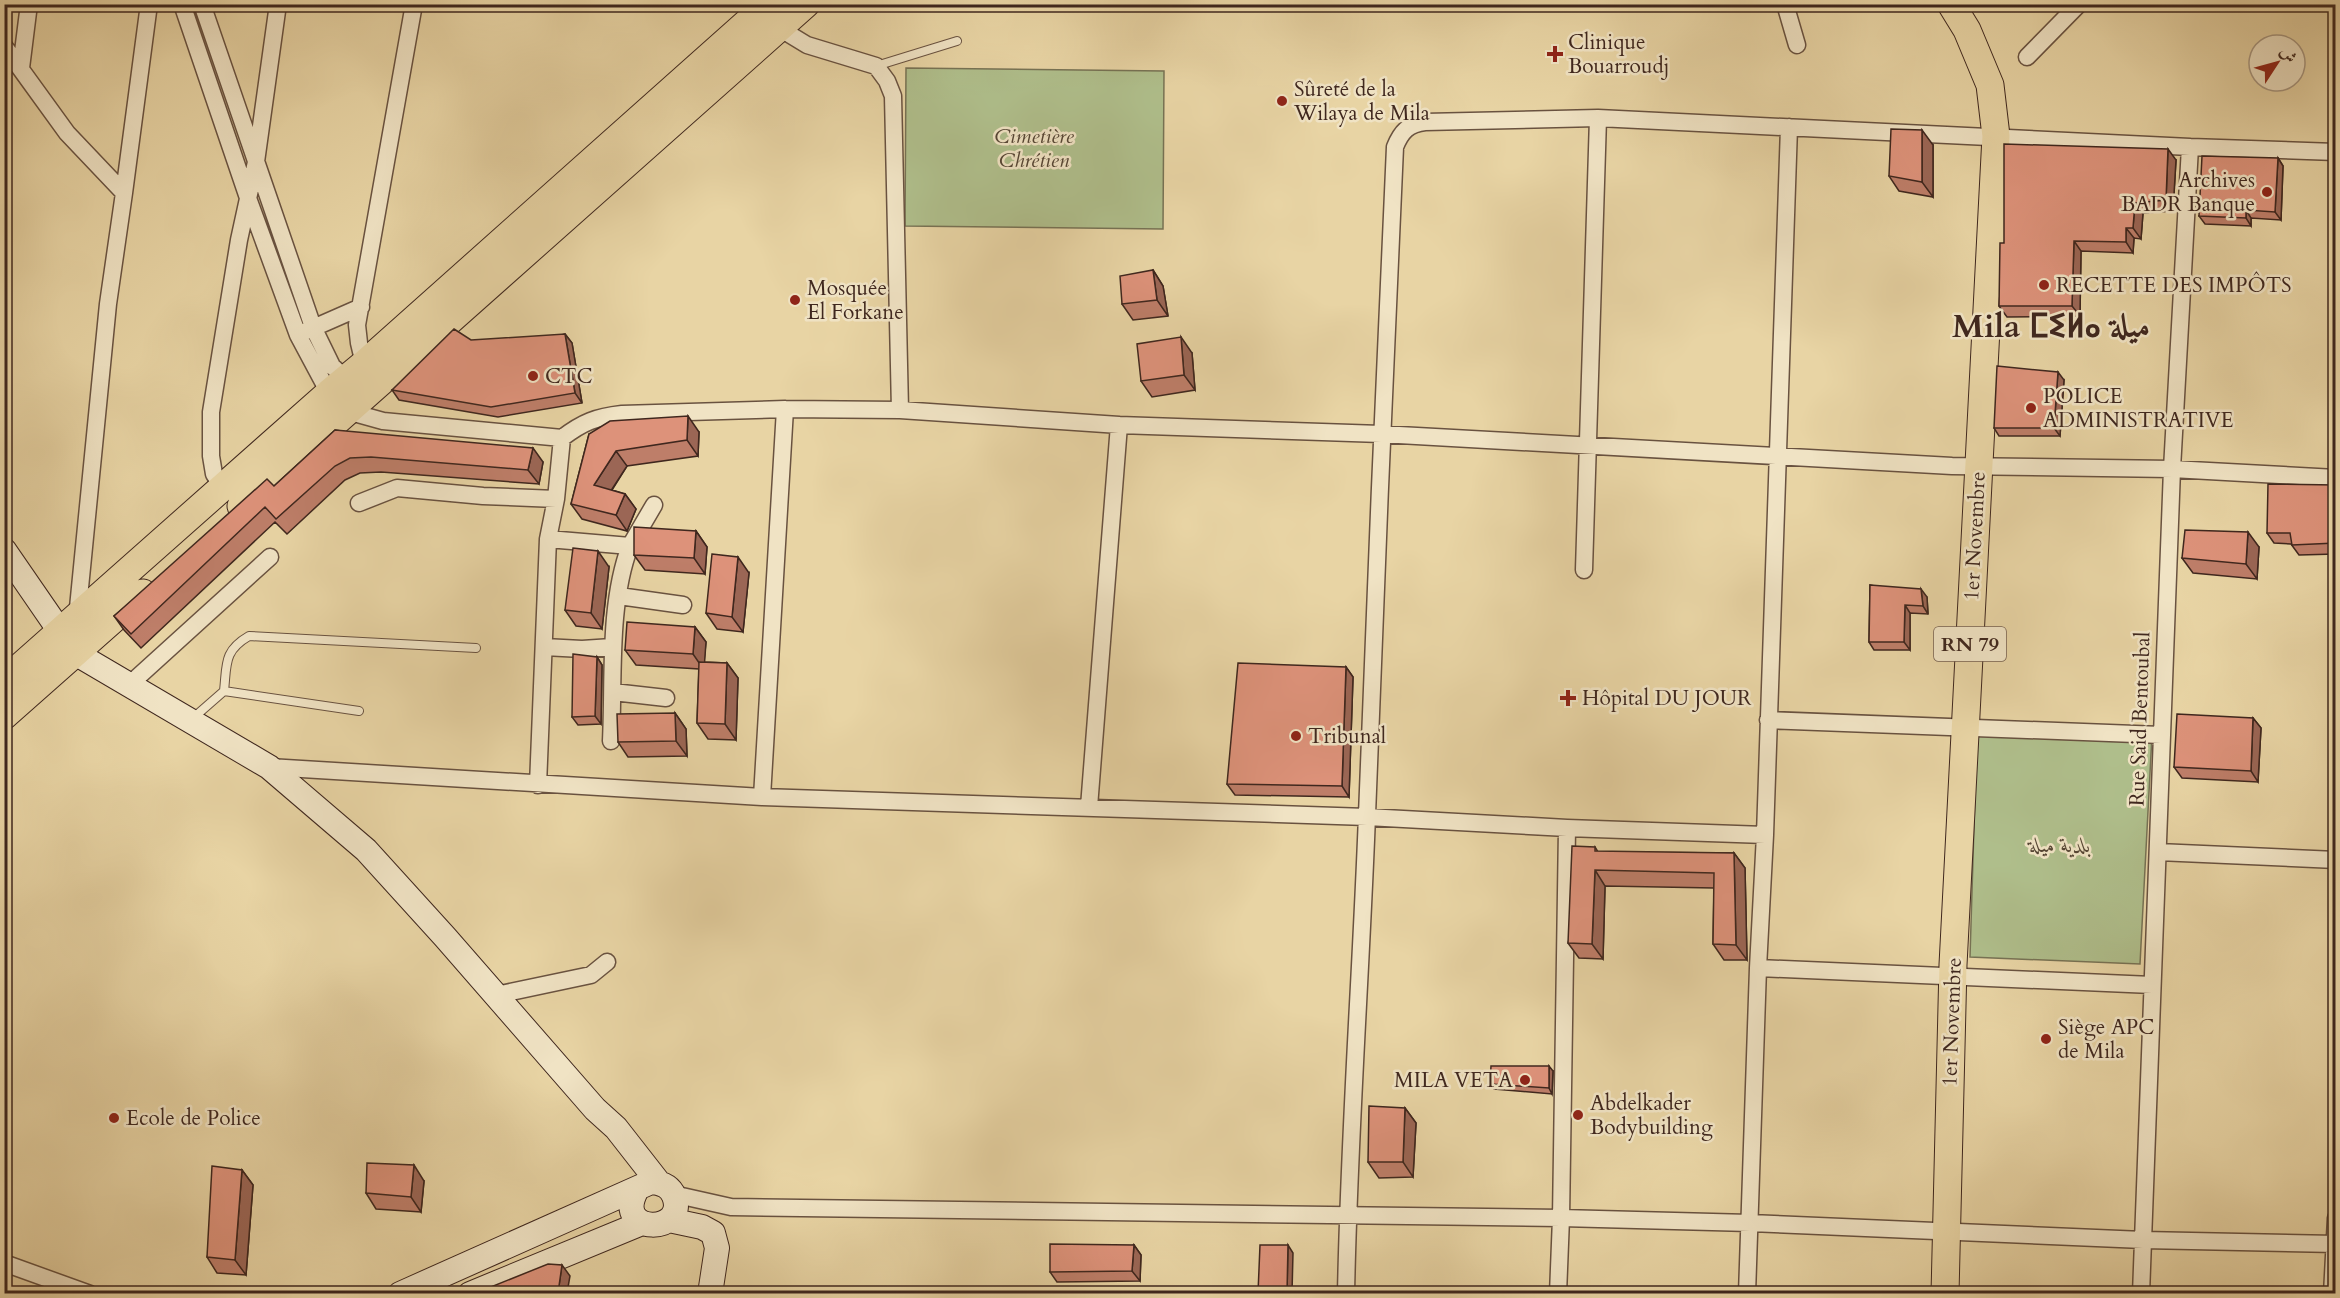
<svg xmlns="http://www.w3.org/2000/svg" width="2340" height="1298" font-family="Cardo,Amiri,'Noto Sans Tifinagh',serif">
<rect width="100%" height="100%" fill="#e8d4a4"/>
<filter id="stains"><feTurbulence type="fractalNoise" baseFrequency=".00333" numOctaves="4"/><feColorMatrix values="0 0 0 0 .2 0 0 0 0 .09 0 0 0 0 .02 0 0 0 .5 -.17"/></filter>
<radialGradient id="worn" r=".72"><stop offset=".6" stop-color="#630" stop-opacity="0"/><stop offset="1" stop-color="#630" stop-opacity=".3"/></radialGradient>
<!-- green -->
<path fill="#afbe8b" stroke="#777254" stroke-width="1.5" d="M906,68L1164,71L1163,229L905,226Z
M1977,728L2152,735L2140,964L1970,957Z"/>
<g fill="none" stroke-linecap="round" stroke-linejoin="round">
<defs>
<path id="lane" d="M876,66L957,41
M224,691L359,711
M192,719L224,691C227,665 223,651 249,636L476,648"/>
<path id="street" d="M182,4L248,198L298,335L329,393L347,411L383,421L562,438C583,422 596,417 622,414L785,409L900,410L1119,425L1381,434L1952,466L2172,469L2336,478
M202,4L313,327L332,366L351,384
M1785,4L1797,45
M779,28L807,45L876,66L887,81L893,96L900,410
M4,46L67,133L124,193L108,304L77,618
M2027,57L2079,4
M21,68L29,4
M124,193L149,4
M304,332L361,307
M364,364L359,343L357,325L414,4
M223,488L214,474L211,456V412L239,240L256,162L278,4
M359,503L397,488L483,496L556,499
M548,539L630,546L654,505
M1584,570L1598,118
M619,596L683,605
M544,647L582,649L612,647
M129,685L270,557
M613,692L666,698
M1768,720L2161,735
M611,741C614,679 608,604 630,546
M269,767L762,797L1367,817L1567,828L1765,835
M538,785L548,539L556,499L562,438
M762,797L785,409
M1089,807L1119,425
M2158,852L2336,860
M1758,968L2152,985
M496,995L591,975L607,962
M673,1194L731,1207L1561,1218L1750,1223L2143,1240L2336,1244
M4,1263L90,1294
M1346,1294C1349,1134 1361,975 1367,815C1376,592 1384,370 1395,147C1401,132 1408,124 1425,122L1598,118L2190,147L2336,152
M1558,1294L1561,1218L1567,828
M1747,1294L1758,968L1765,835L1789,127
M2141,1294L2172,469L2190,147
M2332,1294L2336,1218"/>
<path id="secondary" d="M4,550L75,653L269,767L366,850L445,937L595,1109L616,1128L659,1183
M669,1220L702,1227L713,1233L717,1248L710,1294
M400,1294L651,1182C662,1183 670,1186 674,1196C689,1234 613,1236 636,1191
M470,1294L642,1223"/>
<path id="primary" d="M241,506L806,4
M4,681L329,393L364,364L768,4
M4,716L143,593
M1945,1294L1953,965L1996,136L1990,85L1967,30L1951,4"/>
</defs>
<!-- lane casing -->
<use href="#lane" stroke="#695240" stroke-width="10"/>
<!-- street casing -->
<use href="#street" stroke="#695240" stroke-width="19"/>
<!-- secondary casing -->
<use href="#secondary" stroke="#3f271e" stroke-width="26"/>
<!-- primary casing -->
<use href="#primary" stroke="#3f271e" stroke-width="29"/>
<!-- lane -->
<use href="#lane" stroke="#f0e3c4" stroke-width="8"/>
<!-- street -->
<use href="#street" stroke="#f0e3c4" stroke-width="16"/>
<!-- secondary -->
<use href="#secondary" stroke="#f0e3c4" stroke-width="24"/>
<!-- primary -->
<use href="#primary" stroke="#e8d4a4" stroke-width="27"/>
</g>
<!-- wall -->
<path fill="#be7e69" stroke="#3f271e" stroke-width="1.5" d="M1933,145V197L1899,191L1889,176Z
M2278,158L2283,166L2281,220L2251,218V226L2205,224L2199,216Z
M2176,160L2173,211L2143,213L2141,239L2134,238L2133,253L2081,251L2080,316L2007,317L1999,306L2004,243Z
M1153,270L1163,286L1168,316L1133,320L1122,304Z
M565,334L572,343L582,403L498,417L399,400L392,390Z
M1192,353L1195,390L1152,397L1141,381Z
M2064,380L2060,436H1999L1994,428Z
M335,430L543,462L539,484L381,472L360,473L345,480L287,534L275,522L141,648L124,630L114,616L274,486Z
M699,432L698,456L627,466L612,490L625,494L636,509L627,531L582,519L571,504L589,434Z
M2336,485V554L2299,555L2291,544L2274,543L2267,533Z
M696,531L707,547L705,574L645,570L634,555Z
M2259,547L2257,579L2193,573L2182,558Z
M609,567L602,629L576,626L565,610Z
M749,573L743,632L717,629L706,613Z
M1870,585L1927,597L1928,614L1910,613V650H1874L1869,642Z
M695,627L706,642L704,662L727,663L738,678L736,740L708,739L697,723L699,669L636,665L625,650Z
M597,657L602,665L601,724L578,725L572,717Z
M1346,667L1353,677L1349,797L1235,795L1227,784Z
M675,713L686,729L687,756L628,757L618,742Z
M2253,718L2261,728L2258,782L2182,778L2174,767Z
M1595,847L1598,852L1734,853L1745,868L1747,960H1724L1713,944L1714,888L1605,886L1603,959L1579,958L1568,943Z
M1553,1071L1552,1094L1494,1089L1490,1084Z
M1405,1108L1416,1123L1413,1177L1379,1178L1368,1162Z
M242,1170L253,1185L246,1275L217,1273L207,1257Z
M424,1181L421,1212L376,1209L366,1193Z
M1134,1245L1141,1255L1140,1281L1057,1282L1050,1272Z"/>
<!-- shaded-wall -->
<path fill="#9b6655" stroke="#3f271e" stroke-width="1.5" d="M1922,130L1933,145V197L1922,182Z
M2168,149L2176,160L2173,211L2166,200Z
M2278,158L2283,166L2281,220L2275,212Z
M2135,203L2143,213L2141,239L2133,228Z
M2246,210L2251,218V226L2246,218Z
M2126,228L2134,238L2133,253L2126,242Z
M2074,241L2081,251L2080,316L2072,306Z
M1153,270L1163,286L1168,316L1157,300Z
M565,334L572,343L582,403L575,393Z
M1181,337L1192,353L1195,390L1184,375Z
M2058,372L2064,380L2060,436L2054,428Z
M688,416L699,432L698,456L687,440Z
M533,448L543,462L539,484L528,470Z
M616,451L627,466L605,500L594,485Z
M625,494L636,509L627,531L616,515Z
M696,531L707,547L705,574L694,558Z
M2248,532L2259,547L2257,579L2246,564Z
M598,551L609,567L602,629L591,613Z
M738,557L749,573L743,632L732,617Z
M1921,589L1927,597L1928,614L1923,606Z
M1905,605L1910,613V650L1904,642Z
M695,627L706,642L704,670L693,654Z
M597,657L602,665L601,724L595,716Z
M727,663L738,678L736,740L725,724Z
M1346,667L1353,677L1349,797L1342,786Z
M675,713L686,729L687,756L676,741Z
M2253,718L2261,728L2258,782L2251,771Z
M1734,853L1745,868L1747,960L1736,945Z
M1595,870L1605,886L1603,959L1592,944Z
M1549,1066L1553,1071L1552,1094L1549,1088Z
M1405,1108L1416,1123L1413,1177L1403,1162Z
M414,1165L424,1181L421,1212L411,1197Z
M242,1170L253,1185L246,1275L235,1260Z
M1134,1245L1141,1255L1140,1281L1132,1271Z
M1288,1245L1293,1253L1292,1293H1287Z
M562,1265L570,1276L567,1293H558Z"/>
<!-- building -->
<path fill="#dd927a" stroke="#3f271e" stroke-width="1.5" d="M1891,129L1922,130V182L1889,176Z
M2004,144L2168,149L2166,200L2135,203L2133,228H2126V242L2074,241L2072,306H1999L2000,243H2004Z
M2202,156L2278,158L2275,212L2246,210V218L2199,216Z
M1153,270L1157,300L1122,304L1120,276Z
M454,329L471,340L565,334L575,393L491,407L392,390Z
M1181,337L1184,375L1141,381L1137,344Z
M1997,366L2058,372L2054,428H1994Z
M688,416L687,440L616,451L594,485L625,494L616,515L571,504L589,434L610,421Z
M335,430L533,448L528,470L371,457L350,458L335,466L276,519L265,507L131,634L114,616L267,479L274,486Z
M2268,484L2336,485V543L2292,545L2290,533H2267Z
M634,527L696,531L694,558L634,555Z
M2185,530L2248,532L2246,564L2182,558Z
M573,548L598,551L591,613L565,610Z
M712,554L738,557L732,617L706,613Z
M1870,585L1921,589L1923,606L1905,605L1904,642H1869Z
M627,622L695,627L693,654L625,650Z
M573,654L597,657L595,716L572,717Z
M699,662L727,663L725,724L697,723Z
M1238,663L1346,667L1342,786L1227,784Z
M675,713L676,741L618,742L617,714Z
M2177,714L2253,718L2251,771L2174,767Z
M1572,846L1595,847V851L1734,853L1736,945L1713,944L1714,873L1595,870L1592,944L1568,943Z
M1491,1066H1549V1088L1490,1084Z
M1369,1106L1405,1108L1403,1162H1368Z
M367,1163L414,1165L411,1197L366,1193Z
M212,1166L242,1170L235,1260L207,1257Z
M1050,1244L1134,1245L1132,1271L1050,1272Z
M1260,1245H1288L1287,1293H1258Z
M548,1264L562,1265L558,1293H476Z"/>
<!-- markers -->
<g fill="#8f2418" stroke="#f0e3c4" stroke-width="2">
<path d="M1552 45h6v6h6v6h-6v6h-6v-6h-6v-6h6z"/>
<circle cx="1282" cy="101" r="6"/>
<circle cx="2267" cy="192" r="6"/>
<circle cx="2044" cy="285" r="6"/>
<circle cx="795" cy="300" r="6"/>
<circle cx="533" cy="376" r="6"/>
<circle cx="2031" cy="408" r="6"/>
<path d="M1565 689h6v6h6v6h-6v6h-6v-6h-6v-6h6z"/>
<circle cx="1296" cy="736" r="6"/>
<circle cx="2046" cy="1039" r="6"/>
<circle cx="1525" cy="1080" r="6"/>
<circle cx="1578" cy="1115" r="6"/>
<circle cx="114" cy="1118" r="6"/>
</g>
<g text-anchor="middle" dominant-baseline="central" stroke-width="5" stroke-linejoin="round" paint-order="stroke">
<!-- shield labels -->
<rect fill="#f0e3c4" stroke="#745f50" stroke-width="1.5" x="1934" y="627" width="72" height="34" rx="4.5"/>
<g font-size="20" font-weight="bold" fill="#3f271e">
<text x="1970" y="644">RN 79</text>
</g>
<!-- poi labels -->
<g font-size="21" fill="#3f271e" stroke="#f0e3c4" text-anchor="start">
<text x="1568" y="42">Clinique<tspan x="1568" dy="24">Bouarroudj</tspan></text>
<text x="1294" y="89">Sûreté de la<tspan x="1294" dy="24">Wilaya de Mila</tspan></text>
<text x="2255" y="180" text-anchor="end">Archives<tspan x="2255" dy="24">BADR Banque</tspan></text>
<text x="2056" y="285">RECETTE DES IMPÔTS</text>
<text x="807" y="288">Mosquée<tspan x="807" dy="24">El Forkane</tspan></text>
<text x="545" y="376">CTC</text>
<text x="2043" y="396">POLICE<tspan x="2043" dy="24">ADMINISTRATIVE</tspan></text>
<text x="1582" y="698">Hôpital DU JOUR</text>
<text x="1308" y="736">Tribunal</text>
<text x="2058" y="1027">Siège APC<tspan x="2058" dy="24">de Mila</tspan></text>
<text x="1513" y="1080" text-anchor="end">MILA VETA</text>
<text x="1590" y="1103">Abdelkader<tspan x="1590" dy="24">Bodybuilding</tspan></text>
<text x="126" y="1118">Ecole de Police</text>
</g>
<!-- park labels -->
<g font-size="21" font-style="italic" fill="#554534" stroke="#f0e3c4">
<text x="1034" y="136">Cimetière<tspan x="1034" dy="24">Chrétien</tspan></text>
<text x="2060" y="845">بلدية ميلة</text>
</g>
<!-- street labels -->
<g font-size="21" fill="#3f271e" stroke="#f0e3c4">
<text transform="translate(1975 536) rotate(-87)">1er Novembre</text>
<text transform="translate(2140 719) rotate(-88)">Rue Said Bentoubal</text>
<text transform="translate(1952 1022) rotate(-88)">1er Novembre</text>
</g>
<!-- town labels -->
<g font-size="33" font-weight="bold" fill="#3f271e" stroke="#f0e3c4">
<text x="2051" y="326">Mila ⵎⵉⵍⴰ ميلة</text>
</g>
</g>
<!-- margin -->
<rect width="2340" height="1298" fill="none" stroke="#e8d4a4" stroke-width="24"/>
<rect x="6" y="6" width="2328" height="1286" fill="none" stroke="#3f271e" stroke-width="3"/>
<rect x="12" y="12" width="2316" height="1274" fill="none" stroke="#3f271e" stroke-width="1.5"/>
<!-- north arrow -->
<g transform="translate(2277 63) rotate(54)"><circle r="28" fill="#f0e3c4" stroke="#a99882" stroke-width="1.5"/>
<path d="M0-4.5L10 22L0 15L-10 22Z" fill="#8f2418"/>
<text y="-9" font-size="16" font-weight="bold" text-anchor="middle" fill="#3f271e">ش</text>
</g>
<rect width="100%" height="100%" filter="url(#stains)"/>
<rect width="100%" height="100%" fill="url(#worn)"/>
</svg>
